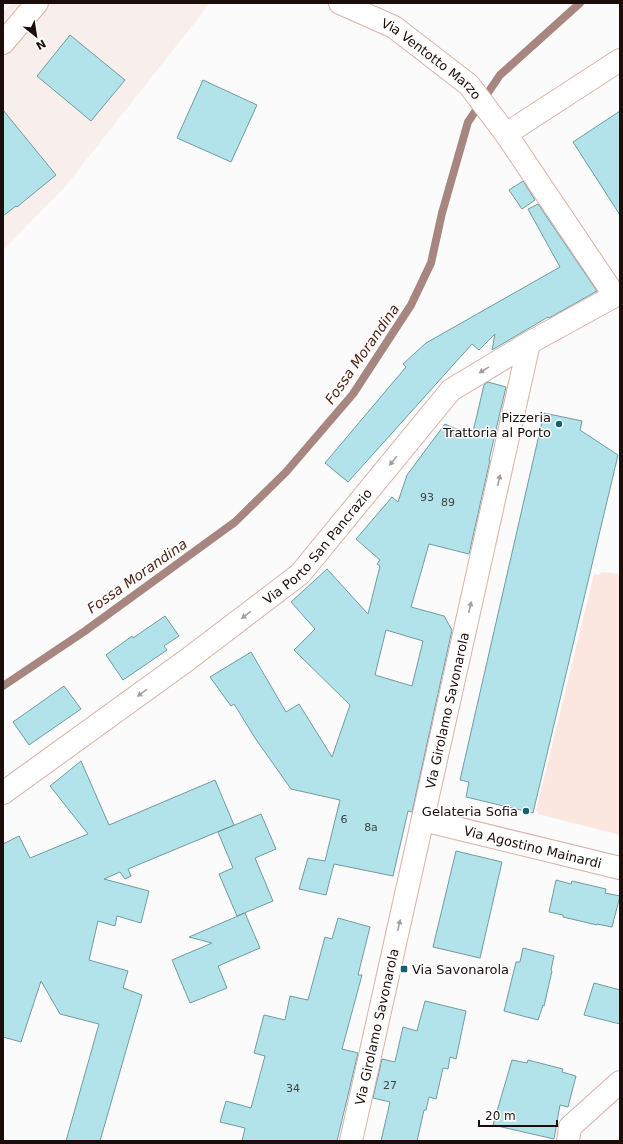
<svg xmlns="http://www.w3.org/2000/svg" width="623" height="1144" font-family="'DejaVu Sans',sans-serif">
<rect width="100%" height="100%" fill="#fbfbfb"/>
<!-- built -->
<path fill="#f8eeeb" d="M11,3H210L64,188L3,250V12Z"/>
<!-- green -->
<path fill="#fbe6e0" d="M601,572L620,574V835L538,814L539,812L536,811L594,574L600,575Z"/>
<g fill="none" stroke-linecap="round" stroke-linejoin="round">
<!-- stream -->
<path stroke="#a6867e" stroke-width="8" d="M3,686L85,631L235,522L286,472L353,394L411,305L431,263L442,213L468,122L500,75L580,3"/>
</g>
<!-- building -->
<path fill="#b3e3ea" stroke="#6f9ca2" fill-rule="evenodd" d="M70,35L125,80L91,121L37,76Z
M203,80L257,105L231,162L177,138Z
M3,110L56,175L17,207L16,206L3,216Z
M620,111V215L573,142Z
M523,181L535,200L522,209L509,190Z
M538,204L597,291L549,318L548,317L492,350L495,334L479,350L472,344L348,482L325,463L406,367L403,364L426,343L560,267L528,209Z
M488,382L506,387L489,460H490L469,554L429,544L411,607L444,616L452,630L412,812L408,811L393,876L334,864L326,895L299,889L308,858L325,861L340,800L291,789L255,738L234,704L231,706L210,677L251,652L286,712L299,704L332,757L350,705L294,650L315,629L291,602L327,569L368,614L380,566L377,564L380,560L356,539L392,497L398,502L407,475L445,424L472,436L484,385ZM386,630L423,641L412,686L375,675Z
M544,413L582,421L580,430L618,455L533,813L466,797L469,782L460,780Z
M165,616L179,636L164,646L167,650L123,680L106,655L132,636L133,638Z
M64,686L81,709L29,745L13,722Z
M81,761L109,825L215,780L234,825L128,869L131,876L125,879L120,872L104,879L149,891L141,923L117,916L115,926L98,921L89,960L128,971L123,988L142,995L100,1141H66L99,1024L60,1014L41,981L21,1042L3,1037V844L19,836L30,858L88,834L50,786Z
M261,814L276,849L255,858L273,901L237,916L219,874L233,868L218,832Z
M456,851L502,862L480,958L433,947Z
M556,880L571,884L572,881L606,889L605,893L620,896L612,927L597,924V925L563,917V915L549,912Z
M245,913L260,948L218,966L227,988L190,1003L172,960L212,943L189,937Z
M338,918L370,927L358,975H362L342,1049L358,1053L337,1141H242L245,1128L220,1122L226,1101L251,1108L265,1056L254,1053L264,1015L285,1020L290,996L308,1000L325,937L332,939Z
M523,948L554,956L551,970L552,971L544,1006L543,1005L538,1020L504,1011L516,962H520Z
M594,983L620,990V1024L584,1015Z
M425,1001L466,1011L456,1059L450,1057L448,1069L443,1068L436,1099L429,1097L426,1110H424L417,1141H381L390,1102L373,1098L382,1059L395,1062L403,1027L417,1031Z
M512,1060L527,1063L528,1060L563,1069L562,1072L576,1076L568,1107L560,1105L554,1139L493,1125Z"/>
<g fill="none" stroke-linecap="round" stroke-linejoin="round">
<defs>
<g id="minor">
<path id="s1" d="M340,3L394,27L469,85L506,134L615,296"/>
<path d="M3,43L37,3"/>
<path d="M506,134L620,60"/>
<path id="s2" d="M3,793L187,660L300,574L451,390L529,343L620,293"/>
<path id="s3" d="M423,820L620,868"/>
<path id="s4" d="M351,1141L529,343"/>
<path d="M568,1141L570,1127L620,1082"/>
</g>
</defs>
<!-- minor casing -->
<use href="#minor" stroke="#d9b1a6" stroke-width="24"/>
<!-- minor -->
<use href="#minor" stroke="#fff" stroke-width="22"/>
</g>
<!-- one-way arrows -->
<defs><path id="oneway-solid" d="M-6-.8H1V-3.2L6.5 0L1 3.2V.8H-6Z"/></defs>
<g fill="#a49e9d">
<use href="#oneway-solid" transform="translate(484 370) rotate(149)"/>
<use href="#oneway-solid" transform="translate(393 461) rotate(129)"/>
<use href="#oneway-solid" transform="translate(499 480) rotate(-77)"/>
<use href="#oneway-solid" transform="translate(470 607) rotate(-77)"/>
<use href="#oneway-solid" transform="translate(246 615) rotate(143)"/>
<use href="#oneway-solid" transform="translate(142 693) rotate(144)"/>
<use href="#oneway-solid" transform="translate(399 925) rotate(-77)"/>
</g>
<!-- markers -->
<g fill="#15626c" stroke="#fff" stroke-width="1.5">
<circle cx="559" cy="424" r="4"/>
<circle cx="526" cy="811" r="4"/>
<rect x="400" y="965" width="8" height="8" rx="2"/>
</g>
<g text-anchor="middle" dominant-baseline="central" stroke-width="3" stroke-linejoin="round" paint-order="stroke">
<!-- number labels -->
<g font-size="11" fill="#414242">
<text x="427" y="497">93</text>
<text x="448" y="502">89</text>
<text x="344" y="819">6</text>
<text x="371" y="827">8a</text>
<text x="390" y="1085">27</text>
<text x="293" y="1088">34</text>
</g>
<!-- street labels -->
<g font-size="13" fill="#1b0d0a" stroke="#fff">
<text stroke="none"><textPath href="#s1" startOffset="108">Via Ventotto Marzo</textPath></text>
<text stroke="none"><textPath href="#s2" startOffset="401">Via Porto San Pancrazio</textPath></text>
<text stroke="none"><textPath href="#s4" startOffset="441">Via Girolamo Savonarola</textPath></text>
<text stroke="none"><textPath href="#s3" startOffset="113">Via Agostino Mainardi</textPath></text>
<text stroke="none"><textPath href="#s4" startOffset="117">Via Girolamo Savonarola</textPath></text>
</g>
<!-- poi labels -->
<g font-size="13" fill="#1b0d0a" stroke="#fff" text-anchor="end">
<text x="551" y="417">Pizzeria<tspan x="551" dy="15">Trattoria al Porto</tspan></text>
<text x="518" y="811">Gelateria Sofia</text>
<text x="412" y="969" text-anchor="start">Via Savonarola</text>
</g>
<!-- water labels -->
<g font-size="14" font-style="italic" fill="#532114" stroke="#fff">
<text transform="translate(362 354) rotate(-55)">Fossa Morandina</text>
<text transform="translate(137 576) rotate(-35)">Fossa Morandina</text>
</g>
</g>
<!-- border -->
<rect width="623" height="1144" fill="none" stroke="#1b0d0a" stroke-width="8"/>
<!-- north arrow -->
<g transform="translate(36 36) rotate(150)" stroke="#ffffff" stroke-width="3" paint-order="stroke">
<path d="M0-3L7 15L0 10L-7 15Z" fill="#1b0d0a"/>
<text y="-6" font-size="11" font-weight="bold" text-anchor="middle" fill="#1b0d0a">N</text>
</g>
<!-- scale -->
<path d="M479 1120v6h78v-6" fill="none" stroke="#1b0d0a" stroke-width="2"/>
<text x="485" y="1120" font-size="12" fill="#1b0d0a" stroke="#ffffff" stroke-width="3" paint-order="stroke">20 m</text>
</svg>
